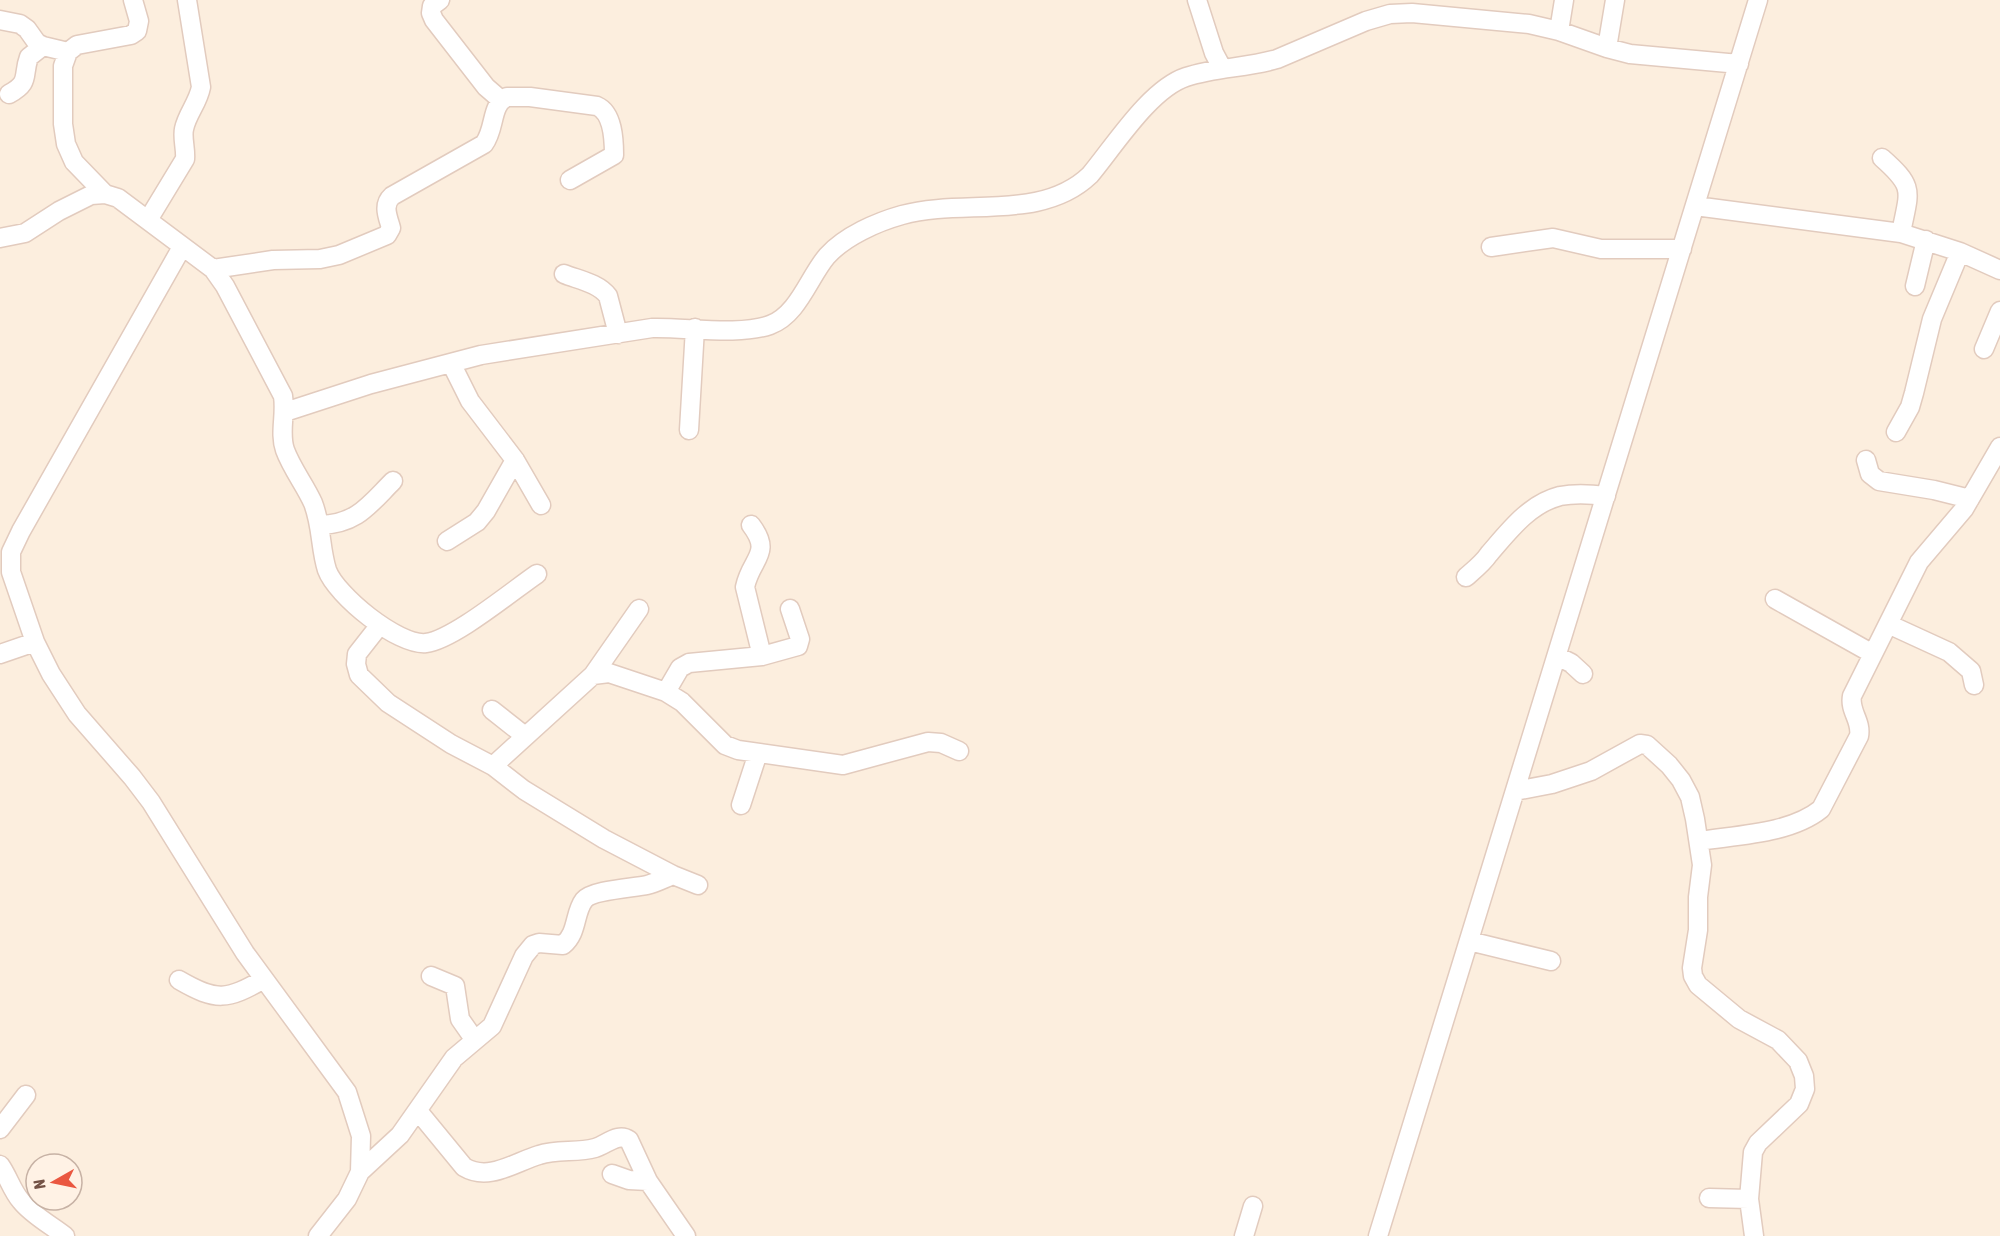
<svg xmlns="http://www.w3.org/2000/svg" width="2000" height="1236" font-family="'Asap Condensed',sans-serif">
<rect width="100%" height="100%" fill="#fceede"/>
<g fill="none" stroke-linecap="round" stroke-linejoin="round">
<defs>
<path id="minor" d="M440,0L432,6L431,13L434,20L486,87L501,100
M1197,0L1214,53L1222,68
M0,20L20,24L27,29L37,43L43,46L68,52
M1559,31L1564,0
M1607,48L1615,0
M9,94C31,82 22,76 29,57L43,46
M1882,158C1916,188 1909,191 1901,233
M105,194L74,162L66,144L63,124V66L68,52L77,45L131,35L137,31L139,21L133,0
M1695,206L1901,233L1960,252L2000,270
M148,220L185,159C186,149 182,138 184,129C187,114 198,103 201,87L187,0
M0,238L25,233L59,211L91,195L105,194L118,198L213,269L225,286L283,396C286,415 279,433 285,450C292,469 305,485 313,503C322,526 320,548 327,570C336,595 398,646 426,643C453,640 512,591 537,574
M182,247L21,531L11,552V572L35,642L51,674L77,714L132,777L151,802L245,953L347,1092L361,1136L360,1172L347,1199L318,1236
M1491,247L1553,238L1601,249H1682
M213,269L273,260L320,259L339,255L387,235L391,228C388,217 382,205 392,196L484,144C496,128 490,105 507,97H530L597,106C613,113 614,140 614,155L570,180
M564,274C579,280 598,283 608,296L618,334
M1915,286L1926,240
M1984,349L2000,311
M451,363L470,401L515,460L541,505
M285,412L371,384L481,355L652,328C686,327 739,336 770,325C798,315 809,277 827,256C845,236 877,222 902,215C963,198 1041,222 1090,175C1115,145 1150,89 1186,77C1216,67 1247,68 1277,59L1366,21L1390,14L1412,13L1529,24L1559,31L1607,48L1630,54L1739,64
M689,430L695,328
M1896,432L1910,407L1914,393L1932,319L1960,252
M1866,460L1870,474L1879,481L1934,490L1970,499
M320,525C357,524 369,505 393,481
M751,525C773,554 751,558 745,587L762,656
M447,541L477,522L486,511L515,460
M1466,577C1474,570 1483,563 1489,554C1509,531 1529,504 1560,496C1575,493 1591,494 1606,496
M1775,599L1873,654
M1888,624L1949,652L1971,671L1974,685
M379,626L357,654L356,664L359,675L388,703L451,744L493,766L524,790L604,839L673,875L698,885
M0,654L35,642
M1557,656L1571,663L1583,674
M593,675L609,673L666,692L682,702L725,745L738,750L843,765L928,742L941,743L959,751
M666,692L680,668L689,663L762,656L798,646L800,639L790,609
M492,710L525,736
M493,766L593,675L639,609
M1515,791L1552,784L1591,771L1640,744L1647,745L1669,765L1681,780L1690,797L1695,819L1702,865L1698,897V930L1692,968L1693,976L1698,985L1739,1019L1778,1040L1798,1061L1804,1076L1805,1089L1799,1104L1758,1143L1753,1152L1749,1199L1754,1236
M741,805L758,753
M1699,841C1737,835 1790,834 1821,809L1859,736C1862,721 1849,711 1852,696L1919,562L1964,509L2000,447
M1469,941L1551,961
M431,976L455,986L460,1019L474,1039
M179,980C217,1002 227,1000 264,979
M418,1111L464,1167C489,1182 515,1162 539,1155C557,1149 577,1153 595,1148C606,1145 618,1132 629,1140L648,1181L686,1236
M0,1129L26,1095
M0,1165C8,1176 12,1191 21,1201C32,1215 51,1225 65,1236
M360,1172L400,1135L454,1058L492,1026L524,956L533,945L539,943L563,945C578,933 574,913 584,900C592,890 633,888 647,885C656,883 665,878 673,875
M612,1174L629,1180L648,1181
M1709,1198L1749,1199
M1244,1236L1253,1206
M1378,1236L1758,0"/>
</defs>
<!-- minor casing -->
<use href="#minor" stroke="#e2cbbe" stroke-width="21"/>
<!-- minor -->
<use href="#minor" stroke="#fff" stroke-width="18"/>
</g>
<!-- north arrow -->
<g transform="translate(54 1182) rotate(261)"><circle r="28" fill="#fff2e5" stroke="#c7b2a5" stroke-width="1.5"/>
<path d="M0-4.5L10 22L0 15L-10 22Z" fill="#ea5740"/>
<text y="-9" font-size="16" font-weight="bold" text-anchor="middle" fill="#735246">N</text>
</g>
</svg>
